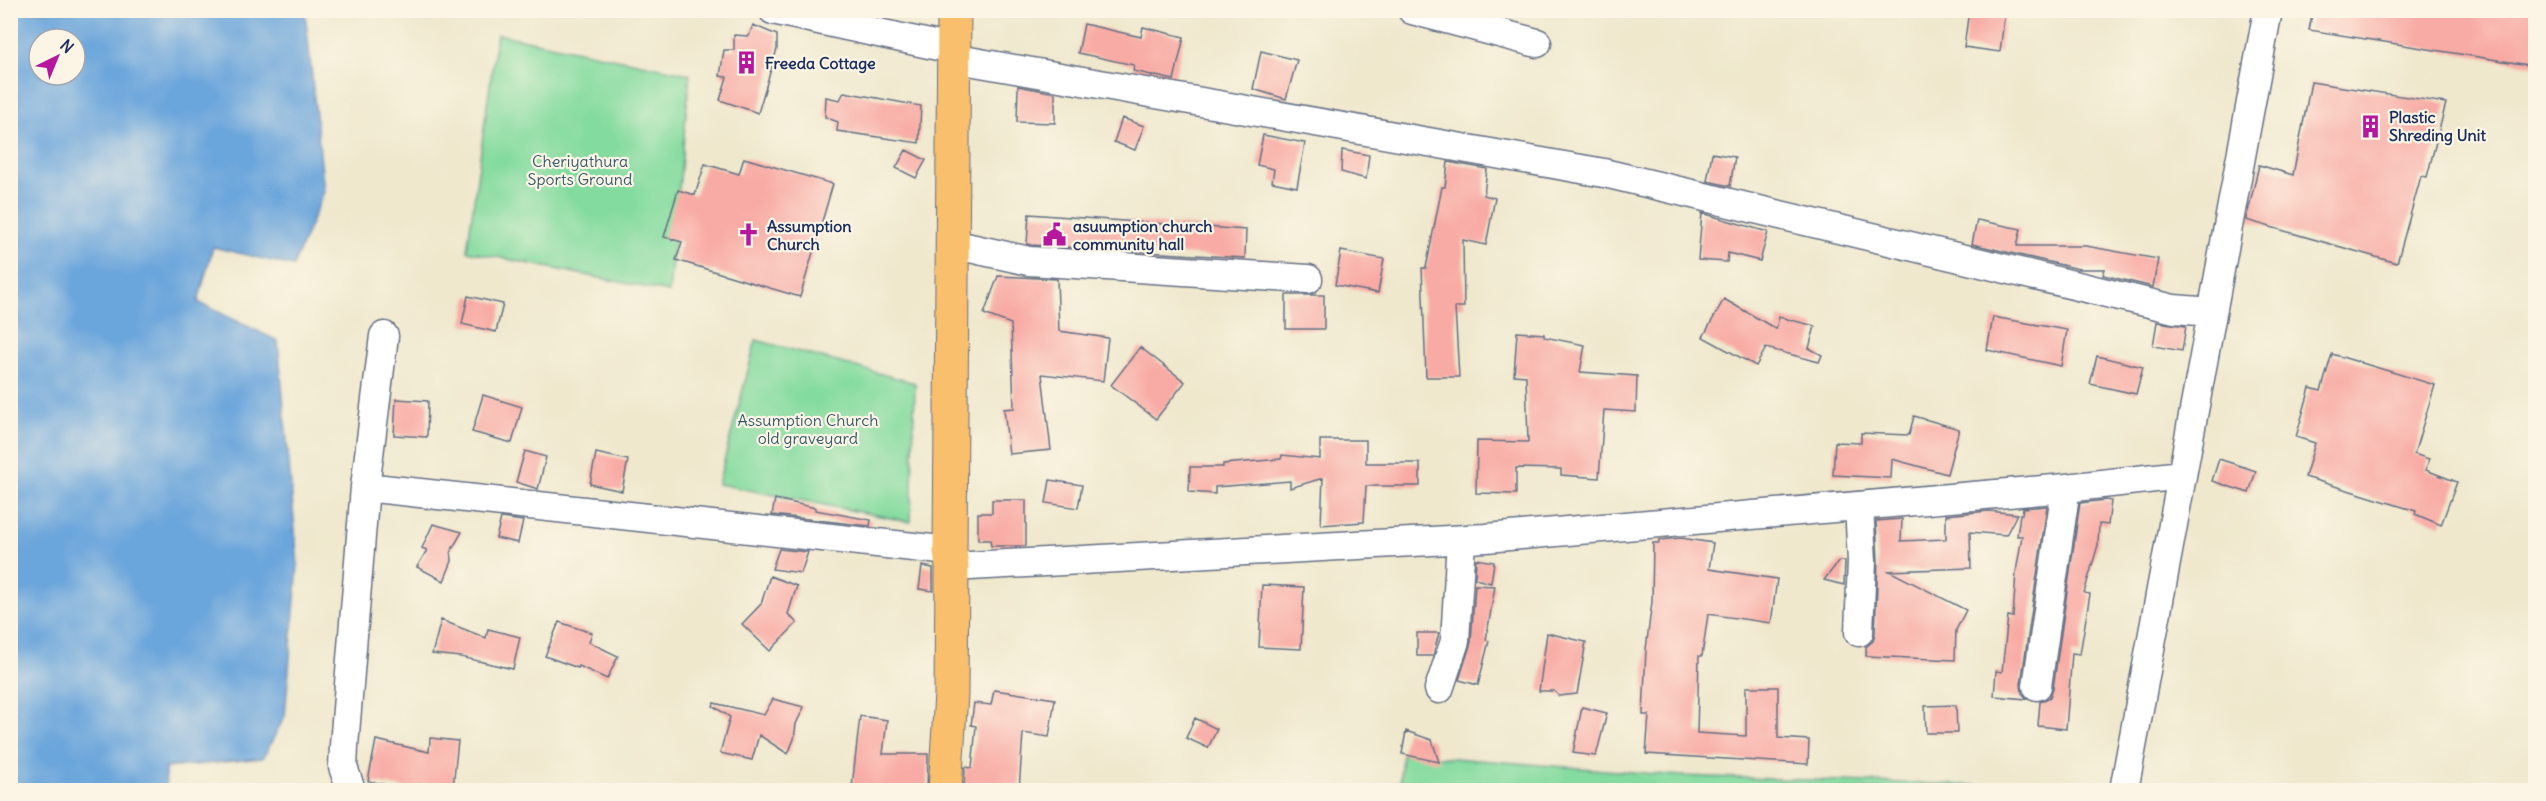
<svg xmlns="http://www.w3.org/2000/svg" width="2546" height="801" font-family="Delius,sans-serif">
<rect width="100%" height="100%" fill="#fcf5e5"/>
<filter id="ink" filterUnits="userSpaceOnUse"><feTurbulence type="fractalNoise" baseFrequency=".0167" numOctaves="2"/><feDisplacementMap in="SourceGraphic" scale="12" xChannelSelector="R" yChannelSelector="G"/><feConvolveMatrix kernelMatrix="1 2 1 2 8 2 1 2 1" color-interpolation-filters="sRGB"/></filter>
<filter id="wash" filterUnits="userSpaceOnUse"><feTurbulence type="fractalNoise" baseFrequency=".008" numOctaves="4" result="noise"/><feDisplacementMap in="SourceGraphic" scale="24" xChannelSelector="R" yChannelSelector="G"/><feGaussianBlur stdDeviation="1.35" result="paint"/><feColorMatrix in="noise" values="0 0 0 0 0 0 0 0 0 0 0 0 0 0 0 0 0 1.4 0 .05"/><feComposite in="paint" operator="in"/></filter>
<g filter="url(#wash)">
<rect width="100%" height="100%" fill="#efe8cd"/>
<!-- green -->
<path fill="#84db9f" stroke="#50857e" stroke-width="1.5" d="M497,34L690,74L669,292L467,251Z
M756,340L915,383L911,522L718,484Z
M1402,754L1681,776L2093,789L1399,790Z"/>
<!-- water -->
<path fill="#6ba5db" stroke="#436a9c" stroke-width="1.5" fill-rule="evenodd" d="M10,11H305L324,192L293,266L213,247L198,302L278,341L298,565L285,716L263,758L165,768L166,790H11ZM39,39H75V75H39Z"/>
<g id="blocks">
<!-- building -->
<path fill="#f8aba4" d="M1969,10L2005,12L2000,52L1964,47Z
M2313,10H2535V66L2309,30Z
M1084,24L1141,37L1143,27L1184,37L1174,80L1133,71L1134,65L1078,53Z
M753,25L777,35V49L758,113L720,100L727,77L720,76L724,50H734V35L749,36Z
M1261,51L1297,60L1286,99L1253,89Z
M2311,82L2446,103L2427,177L2421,176L2397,263L2246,220L2259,165L2293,175Z
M1018,86L1055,93V123L1017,122Z
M844,92L921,106L919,143L837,131L838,122L825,117L826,97L840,100Z
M1122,118L1144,126L1135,150L1114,142Z
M1263,135L1305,143L1297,187L1272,182L1274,169L1257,165Z
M906,150L926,160L916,178L896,168Z
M1342,150L1369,155L1366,179L1341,172Z
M1712,153L1735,157L1730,186L1707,181Z
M744,158L833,184L800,297L676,260L682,242L664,237L678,190L695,195L705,164L739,174Z
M1448,162L1487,169L1484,195L1495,198L1486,245L1463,240L1464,307H1455L1459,377H1426L1422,268H1426L1442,187H1445Z
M1702,213L1768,232L1760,261L1728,253L1727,262L1698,260Z
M1029,214L1246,230L1245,258L1031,245L1027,244Z
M1977,220L2021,229L2017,246H2086L2158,259L2153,287L2103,275L2105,269H2079L1972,244Z
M1341,251L1384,259L1378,293L1335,285Z
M998,276L1057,279L1059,331L1108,338L1103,381L1042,374L1051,450L1009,454L1004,409L1014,408L1011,324L984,314Z
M1286,295H1324V329H1286Z
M468,296L503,304L496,332L462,324Z
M1724,299L1776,329L1779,317L1815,326L1809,348L1822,355L1819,362L1766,348L1756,366L1703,337Z
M1993,317L2067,330L2061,366L1987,350Z
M2157,322L2186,326L2182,351L2153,346Z
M1517,332L1544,334V337L1585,345L1580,372L1637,376L1636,412L1604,410L1599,478L1561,475V469L1516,468V494L1476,493L1477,441L1528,442L1526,376L1514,375Z
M1140,347L1185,382L1156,419L1111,385Z
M2332,354L2435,385L2414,454L2429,459L2426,470L2457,482L2441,525L2415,514L2416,511L2305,477L2315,443L2296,437L2310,388L2321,391Z
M2097,356L2143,367L2136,394L2090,384Z
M483,395L522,407L512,443L472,432Z
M396,399L428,401L427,437L394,435Z
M1914,416L1959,429L1947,474L1892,459L1891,478L1833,475L1835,442L1861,443V433L1909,435Z
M1320,440H1366V463H1420V486H1366L1364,522L1321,525L1323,478L1290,488V481L1215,487V494L1189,492L1190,467H1223V464L1281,459L1282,455L1320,459Z
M525,451L546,457L538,489L516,482Z
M596,453L628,460L622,491L590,484Z
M2219,459L2256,471L2249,493L2212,481Z
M1050,480L1082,485L1078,508L1046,503Z
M775,499L816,508L815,510L871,520L870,526L772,515Z
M992,500H1026V546H991L990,540H978V513H992Z
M2106,500L2111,501L2108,525L2099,524L2098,545L2084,593L2090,594L2080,654L2072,653L2066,729L2038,726L2040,702L2050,697L2053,688L2080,503Z
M2047,506L2021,684L2022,693L2027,699L1994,696L1996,671L2002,672L2008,616L2013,617L2016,572L2022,536H2017L2020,514H2022L2023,508Z
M1989,511L2017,514L2006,535L1970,532L1971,568L1889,571L1966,610L1956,630L1955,660L1866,656V647L1873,641L1875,633L1878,562L1876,521L1902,519L1901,541L1946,539V515Z
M501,518L523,521L518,543L496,538Z
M433,524L462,532L451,551L452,561L444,581L417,567L427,550L422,548Z
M1681,538L1713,543L1709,569L1777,579L1771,623L1708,614L1702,656H1699L1697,733L1746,736V687H1778V738L1809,740L1808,764L1646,754L1649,715H1643L1646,649L1652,602L1653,543H1659V540Z
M779,549L808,552L801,573L772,569Z
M1476,559L1494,562L1491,583L1475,579Z
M1839,561H1845L1844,585L1824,580Z
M922,566L933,568V591L919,589Z
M770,576L797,586L788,614L797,623L770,651L742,624L761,604Z
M1262,585L1304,587L1301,649L1259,647Z
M1475,585L1495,586L1486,640L1489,641L1478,685L1459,680L1471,642Z
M441,620L486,638L488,629L520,637L513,669L461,657L432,654Z
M559,622L592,633L589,642L618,656L607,679L579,666L578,668L545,656Z
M1417,633H1439L1433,656H1417Z
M1547,633L1586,642L1577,694L1559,696L1554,691H1539Z
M994,690L1055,699L1049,737L1023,733L1019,790H964L965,767L972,768L976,726L971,725L974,703L991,705Z
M773,699L804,707L796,724L794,739L788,754L759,735L752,760L720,753L730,717L713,706L714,703L764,715Z
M1956,705L1957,733H1926L1925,706Z
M1582,707L1607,713L1596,756L1573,753Z
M860,716L887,720L883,754H928L927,790H867L852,787Z
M1195,718L1217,729L1208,748L1186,738Z
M1406,731L1432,740L1439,762L1402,754Z
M430,738L458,741L453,787L420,784L419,790H412L368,781L376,740L429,752Z"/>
</g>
</g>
<g filter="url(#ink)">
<use href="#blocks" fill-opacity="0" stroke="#657085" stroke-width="1.5"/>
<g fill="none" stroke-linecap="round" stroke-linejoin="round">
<defs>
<path id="minor" d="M773,10L952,49
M1412,10L1537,43
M952,58L1604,173L2174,309L2212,312
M952,244L1029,261L1308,279
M365,487L950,551
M1859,506L1862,561L1859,632
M952,567L1486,538L2066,488L2182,475
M2037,686L2066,488
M1439,689L1455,641L1461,540
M351,790L343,767L344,746L365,487L384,336
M2124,790L2268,10"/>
<path id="major" d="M945,790L951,694L952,567L950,551L954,10"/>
</defs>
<!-- minor casing -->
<use href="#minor" stroke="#657085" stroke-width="31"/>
<!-- major casing -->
<use href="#major" stroke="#657085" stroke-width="35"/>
<!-- minor -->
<use href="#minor" stroke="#fff" stroke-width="28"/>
<!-- major -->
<use href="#major" stroke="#f9bf6d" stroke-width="33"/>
</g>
</g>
<!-- icons -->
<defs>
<symbol id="building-bare" viewBox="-9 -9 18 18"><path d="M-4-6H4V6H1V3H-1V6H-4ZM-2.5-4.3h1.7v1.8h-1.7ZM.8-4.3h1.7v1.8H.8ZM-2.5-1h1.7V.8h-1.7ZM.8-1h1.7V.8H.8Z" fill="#b5179e" stroke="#fcf5e5" stroke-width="2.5" paint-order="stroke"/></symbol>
<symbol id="church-bare" viewBox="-9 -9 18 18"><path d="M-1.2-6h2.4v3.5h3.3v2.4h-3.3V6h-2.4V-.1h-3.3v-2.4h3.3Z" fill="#b5179e" stroke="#fcf5e5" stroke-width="2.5" paint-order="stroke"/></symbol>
<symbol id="civic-bare" viewBox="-9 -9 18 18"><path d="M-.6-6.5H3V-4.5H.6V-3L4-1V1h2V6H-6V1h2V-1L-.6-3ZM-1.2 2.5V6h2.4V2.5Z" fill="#b5179e" stroke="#fcf5e5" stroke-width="2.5" paint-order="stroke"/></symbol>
</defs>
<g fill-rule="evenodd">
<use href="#building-bare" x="730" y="46" width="33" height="33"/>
<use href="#building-bare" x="2354" y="110" width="33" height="33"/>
<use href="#church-bare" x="732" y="218" width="33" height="33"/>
<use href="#civic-bare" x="1038" y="218" width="33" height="33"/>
</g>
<g text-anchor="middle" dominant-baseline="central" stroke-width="4.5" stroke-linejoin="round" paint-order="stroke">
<!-- poi labels -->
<g font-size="16" font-weight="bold" fill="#1b2f5e" stroke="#fcf5e5" text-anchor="start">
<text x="765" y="63">Freeda Cottage</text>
<text x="2389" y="117">Plastic<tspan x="2389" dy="18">Shreding Unit</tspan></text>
<text x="767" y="226">Assumption<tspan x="767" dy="18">Church</tspan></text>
<text x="1073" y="226">asuumption church<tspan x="1073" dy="18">community hall</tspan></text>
</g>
<!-- park labels -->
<g font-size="16" fill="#355a6e" stroke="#fcf5e5">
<text x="580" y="161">Cheriyathura<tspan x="580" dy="18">Sports Ground</tspan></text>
<text x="808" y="420">Assumption Church<tspan x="808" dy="18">old graveyard</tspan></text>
</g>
</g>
<!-- margin -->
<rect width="2546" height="801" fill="none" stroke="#fcf5e5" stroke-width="36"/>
<!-- north arrow -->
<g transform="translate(57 57) rotate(43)"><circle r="28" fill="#fcf5e5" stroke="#a2a6af" stroke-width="1.5"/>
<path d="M0-4.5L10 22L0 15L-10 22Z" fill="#b5179e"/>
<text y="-9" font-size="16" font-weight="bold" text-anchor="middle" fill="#1b2f5e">N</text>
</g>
</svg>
